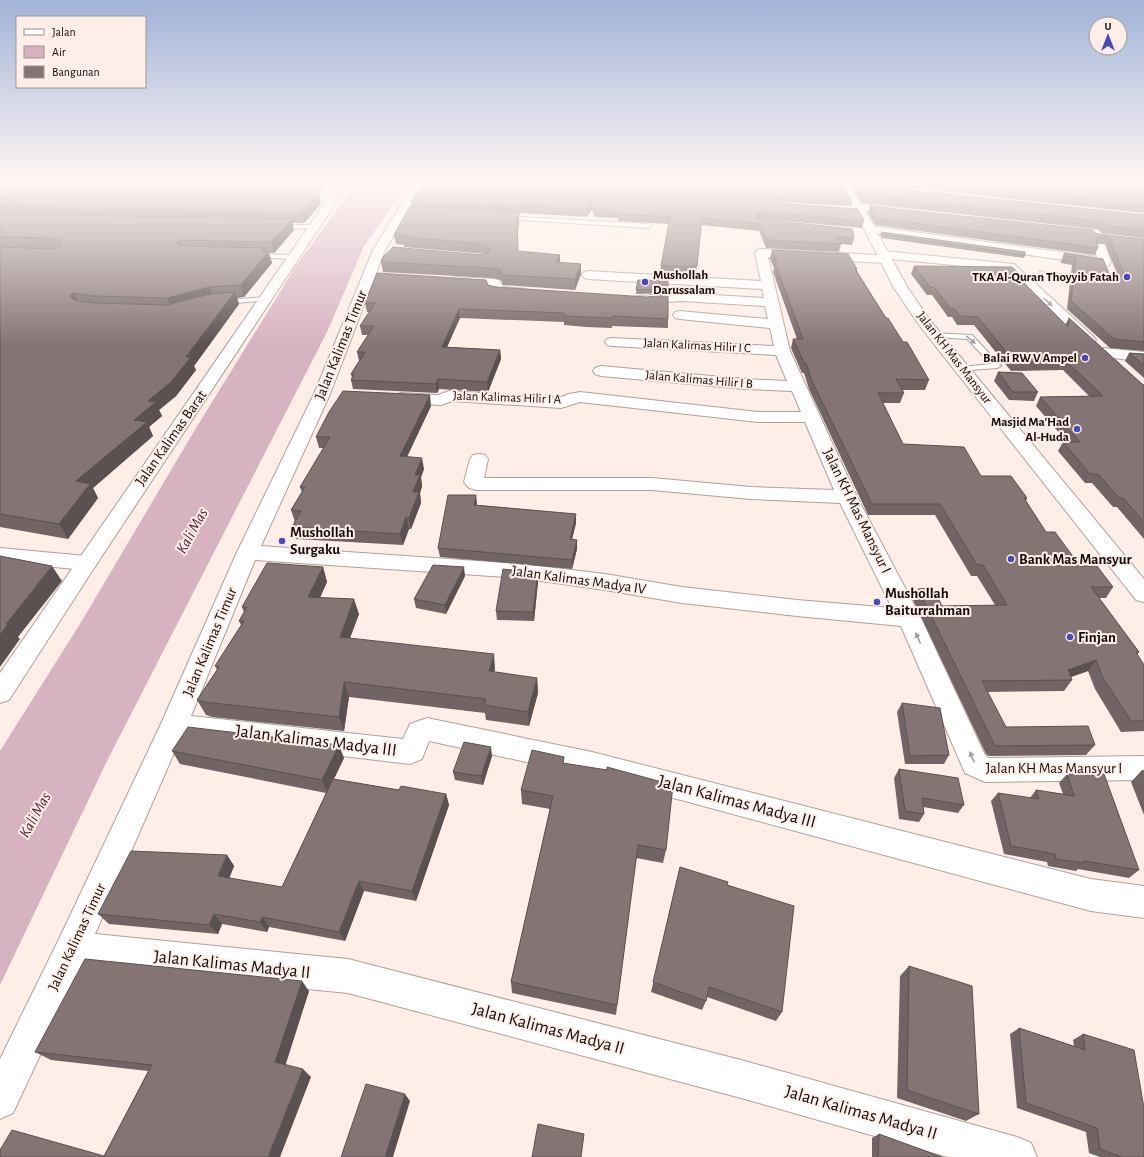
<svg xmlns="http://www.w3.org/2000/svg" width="1144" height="1157" font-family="'Alegreya Sans',sans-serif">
<rect width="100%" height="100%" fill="#ffeee7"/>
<!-- water -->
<path fill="#d7b2c1" d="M356,184H408L364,246L328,330L108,759L0,985V751L80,624L193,433L296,266Z"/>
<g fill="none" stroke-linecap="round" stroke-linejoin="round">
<defs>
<path id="lane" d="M300,191H337L340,193L337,195L298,194V192Z
M503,216L649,224L652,226L649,228L505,219L503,218Z
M315,225L318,227L317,228L279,229L276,227L279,225Z
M255,254L294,255L297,257L294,259L253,257L252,256Z
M267,297L270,299L269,300L225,304L222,302L225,300Z
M931,333L972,335L1001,366L997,368L958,371V367H961L991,364L967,339L934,337L930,335Z"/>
<path id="street" d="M414,184H424L385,250L330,394L261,546L521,564L605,574L682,587L797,600L892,608L840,503L751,499L652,490H476L469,488L464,482L470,459L473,455L479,454L485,455L488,459L484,478H652L751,487L834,490L805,422H758L580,402L561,408L452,401L441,405L401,403L395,401L393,398L395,395L401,393L438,395L449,391L559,398L569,394L580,392L758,412H801L792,391L745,389L601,376L595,374L593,371L595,368L601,366L745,379L787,381L776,355L612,346L607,345L605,342L607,339L612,338L774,346L770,328L680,319L675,318L673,315L675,312L680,311L768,319L765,306L681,301L640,304L635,303L633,300L635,297L640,296L681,293L764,298L762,289L588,279L584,278L582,275L584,272L588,271L761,281L755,253L757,250L761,249L877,255L879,252L883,251L1014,264L1094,337L1096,340L1094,343L1089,344L1084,343L1006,270L891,259L885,263L768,257L790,351L857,497L921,618L985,755L989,758L1144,756V780L985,782L965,773L901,626L797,616L682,603L605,590L521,578L255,560L191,716L403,739L410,724L427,718L592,752L1091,879L1144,886V918L1091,911L592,776L429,741L422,759L410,764L181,737L95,934L348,959L741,1060L1017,1137L1031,1143L1037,1157H948L741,1098L348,993L96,968H81L13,1113L0,1119V1059L59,939L160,726L237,552L314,394L373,250Z
M839,184C849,184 882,183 889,190L884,193L843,188L839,187Z
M1070,188L1084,194L1094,204L1101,233L1111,262L1109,265L1105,266L870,232L866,231L864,229L866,227L870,226L1097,257L1089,233L1084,205L1065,191Z
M858,204L899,208L904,211L899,214L854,209L853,207L854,205Z
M457,277L494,279L499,280L503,287L526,289L528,292L526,295C516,297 501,295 491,293L489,287L452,284L451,281L452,278Z
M1104,348L1144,352V362L1099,356L1096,353L1099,350Z
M0,548L86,556L94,558L97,563L94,568L86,570L0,562Z"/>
<path id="secondary" d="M338,184H348L94,568L9,700L0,703V673Z
M837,184H847L863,207L908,288L929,319L1144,579V602L1136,600L919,325L894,288L853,207Z"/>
</defs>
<!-- lane casing -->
<use href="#lane" stroke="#b0a09a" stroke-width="2"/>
<!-- street casing -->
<use href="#street" stroke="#b0a09a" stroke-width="2"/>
<!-- secondary casing -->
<use href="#secondary" stroke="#b0a09a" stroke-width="2"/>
<!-- path -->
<path stroke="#b1a49f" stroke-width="1.5" stroke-dasharray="1.5 1" stroke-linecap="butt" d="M1039,271L1073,275"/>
<!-- lane -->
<use href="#lane" fill="#fff" fill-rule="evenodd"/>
<!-- street -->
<use href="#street" fill="#fff" fill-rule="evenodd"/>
<!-- secondary -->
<use href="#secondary" fill="#fff" fill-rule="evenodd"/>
</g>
<!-- wall -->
<path fill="#726464" d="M0,184H166L157,190L197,185L201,186V184H327L322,190H315L316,193H319L321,204L304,223H292L294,230L274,253H269L272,263L244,297L237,298L239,304L194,366L196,370L176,396L159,410L162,416L149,427L153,436L93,488L98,498L68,539L0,527Z
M841,184L852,199L851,206L779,202H776L864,221L862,228L761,219H758L854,238L852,245L841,244L839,252L766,248L759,231L701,225L696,274H660L661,266L669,224L618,221V218L594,217L592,209L587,217L520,213V215H518L519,222L518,230V251L560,263L581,264V274L575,290L503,285L501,280L492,278L383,272L381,262L485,254L404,247V245L396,244L394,235L412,206L411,201Z
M855,184L1144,215V238L1101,233L1099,230L1095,229L862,203L853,191Z
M874,184H1026L1144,195V213Z
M1048,184H1144V194Z
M870,206L1099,234L1144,239V351L1110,348L1067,309L1072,265L1061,263V261L1064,253L1103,259L1110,276H1118L1105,244H1097L1098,248L1095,255L875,225L868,213Z
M881,232L1025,255L1024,258L882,238L880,235Z
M772,250L857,269V271L886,318L929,380L925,390H902L904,393L900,403H883L903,444L981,476L1027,498L1026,501L1046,532L1080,566L1113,587L1106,598H1099L1139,652L1137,655L1144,665V731L1121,732L1095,689L1088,671L1071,677L1072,680L1064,691L987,692L1006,727L1095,745L1086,755L989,756L986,754L913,600L918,589L942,606L995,605L977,576H971L935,515H868L809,389L804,373H802L791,348L793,339H797L773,272L774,268L770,259Z
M914,266L1025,284L1065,325L1069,318L1142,384L1144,385V539L1117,507H1113L1092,483H1085L1058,451L1063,442H1067L1036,406L1040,397L1089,396L1063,370L1011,371L974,325H957L952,317H948L932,295H927L911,274Z
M638,280L668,289L667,293L636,294Z
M488,285L668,319V328L612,326V328L586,327L564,325V322L460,318L447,347L500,350L501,359L488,392L439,389L437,393L353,389L351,380L352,378L351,374L359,361L357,352L368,335H362L360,326L369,312H367L365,303Z
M1129,353L1144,354V378L1125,361Z
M998,372L1038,392L1034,401L1009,400L994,381Z
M431,406L407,457L424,469L421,477L422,486L420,493L421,503L411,529H409L403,545L296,539L292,527L295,522L291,510L302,492L300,487L324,448H319L316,437Z
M477,503L476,505L576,514V523L572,539L577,540V549L572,569L440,557L438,548Z
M323,567L327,582L320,598L359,614L350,638L495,669L494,672L537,678L538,693L529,726L486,720L485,713L349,697L344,731L212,717L206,715L197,700L217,670L215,666L241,625L239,621L244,612L242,607Z
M538,573V582L534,621L497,620L496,611Z
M465,576L446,614L416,608L414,599Z
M902,703L949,755L944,764H905L897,712Z
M172,751L344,758L334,779L399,790L446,794L449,805L416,901L364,891L345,941L269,927L267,932L222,924L218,934L109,924L98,914L227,855L234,866L229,878L282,887L326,793L180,764Z
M492,756L483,785L455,780L453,772Z
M564,763L666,850L663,863L636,858L616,1015L512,993L511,982L550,809L522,804L521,790Z
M899,769L964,805L958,813L923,807L924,814L919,822L899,819L894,778Z
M1142,770H1144V815L1131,782Z
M1067,774L1139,870L1129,878L1078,869L1076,871L1048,866L1047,862L1004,854L991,801L998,793L1030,798L1036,790L1063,794L1059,783Z
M680,867L727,885L782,1012L776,1021L707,997L706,1001L702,1010L651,992Z
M909,966L979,1114L966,1121L897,1098L900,976Z
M309,991L285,1064L311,1077L104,1156L148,1071L51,1060L35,1052Z
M1019,1028L1074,1046L1073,1040L1083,1034L1144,1157H1100L1089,1153L1086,1132L1017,1108L1010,1034Z
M879,1134L942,1157H872V1138Z"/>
<!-- shaded-wall -->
<path fill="#5c5151" d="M24,184H33L35,188L29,194Z
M147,184H166L151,193Z
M321,184H327L322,190Z
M314,187L316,196L319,193L321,204L304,223L301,213L308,193Z
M780,195L779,202L775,203L774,200L776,196Z
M592,202V209L587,217L588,210Z
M518,212L519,222L518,230L517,221Z
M762,212L761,219L756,220L755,216L757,213Z
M292,219L294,230L274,253L271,242Z
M179,240L183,252L177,244V242Z
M265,248L266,254L268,252L272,263L244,297L241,285L262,251Z
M560,255V264L556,262Z
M581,264V274L575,290V279Z
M210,287L214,300L172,310L167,298Z
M235,292L239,304L194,366L196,370L176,396L159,410L162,416L149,427L153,436L93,488L98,498L68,539L59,524L76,481L134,420L148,401L186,357Z
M74,293L80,306L70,296Z
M459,309L460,318L443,356L442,347Z
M500,350L501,359L488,392L487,382Z
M438,379L439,389L437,393L436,384Z
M430,395L431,406L402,467L400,456Z
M422,458L424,469L421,477L422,486L420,493L421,503L411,529L409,518L413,492L415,475Z
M476,495L477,503L475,514L474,505Z
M576,514V523L570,548V539Z
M406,517L409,529L403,545L400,534Z
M577,540V549L572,569V560Z
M52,566L62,581L18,637L20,639L0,667V635L6,624Z
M323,567L327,582L313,612L308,597Z
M464,567L465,576L446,614L445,605Z
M538,573V582L534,621L533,612Z
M354,599L359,614L345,651L340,637Z
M494,654L495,669L490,685L489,671Z
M1096,660L1088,671L1062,680L1068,670Z
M537,678L538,693L529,726L528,712Z
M344,682L349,697L344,731L339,717Z
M339,745L344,758L327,793L322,780Z
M491,747L492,756L483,785L481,776Z
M446,794L449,805L416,901L412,891Z
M227,855L234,866L226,887L218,876Z
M359,881L364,891L345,941L339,932Z
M214,914L222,924L218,934L209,925Z
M262,917L269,927L267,932L260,922Z
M302,981L309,991L284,1070L275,1062Z
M303,1069L311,1077L280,1157H268Z
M405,1094L410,1101L393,1157H385Z"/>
<!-- building -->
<path fill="#847474" stroke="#5c5151" d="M0,184H25L30,187L148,192L159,189L166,184H194L196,185L232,187H314L308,193H319L301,213L0,207V206H11L15,202L11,199H0Z
M424,184H841L852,199L780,195L776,196L774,200L776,203L858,209L864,221L762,212L757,213L755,216L758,219L852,229L854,238L836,237L841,244L767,240L760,224L702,218L697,266H661L670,217L618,214L619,211L594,210L592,202L588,210L520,206L519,208L414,202V201H411Z
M855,184L1144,215V230L1105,225L1103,222L1098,221L864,196Z
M937,184H1026L1144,195V206Z
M1117,184H1144V187Z
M410,206L518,212L517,221L518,251L560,255L556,262L581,264L575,279L503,275L501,270L491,268L381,262L383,257L393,247L482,255L487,254L490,250L488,246L483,244L403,237L405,235H394Z
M870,206L1093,230L1095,233L1099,234L1144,239V342L1114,339L1071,301L1076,257L1065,256L1064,253L1103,259L1110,276H1122L1123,272L1109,237H1098L1096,241L1098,248L877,218Z
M0,214L292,219L271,242L179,240L177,242V244L181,246L265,248L262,251L268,252L241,285L210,287L167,298L94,296L74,293L70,296L74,300L93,303L167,305L210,294L235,292L186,357H191L171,382L148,401L156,402L134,420L147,422L76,481L90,484L59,524L0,514V247L54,249L58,248L61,244L59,240L54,238L0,237Z
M881,232L1025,252V255L883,234Z
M772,250L848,254L857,269H855L886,318H888L903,342H907L929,380L896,379L904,393H878L903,444L964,447L981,476H1011L1027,498H1024L1046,532H1055L1080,566H1097L1113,587H1091L1139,652H1136L1144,665V721H1131L1103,678L1096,660L1068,670L1072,680L982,681L1006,727L1088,726L1095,745L997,746L994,744L918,589L933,588L942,606L1007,605L983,565H977L940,504H872L811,379L806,363H804L796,345L793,339H803L775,263H777Z
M914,266L1012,267L1025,279V284L1068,327L1069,318L1142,384L1144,385V522L1123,498H1119L1098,474H1090L1063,442H1080L1040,397L1103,396L1067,362H1014L978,317L960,316L955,309H951L935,288L930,287Z
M377,273L486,280L488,285L494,287L647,297L668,295V319L613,316L612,318L586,317L564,316V313L459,309L442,347L500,350L487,382L438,379L436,384L351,380L354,374H351L365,352H357L374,326H360L375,303H365Z
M638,280L668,281V289L636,290Z
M1129,353L1144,354V365Z
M998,372L1022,373L1038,392H1013Z
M343,391L430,395L400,456L422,458L415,475H420L413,492H419L409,518L406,517L400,534L292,527L301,511L291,510L305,487H300L330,437H316L329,412Z
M448,495H476L474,505L576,514L570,539L577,540L572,560L438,548Z
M0,556L52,566L6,624H8L0,635Z
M267,563L323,567L308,597L354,599L340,637L494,654L489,671L537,678L528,712L484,705L486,699L344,682L339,717L204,702L197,700L219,667L215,666L244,621H239L247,607H242Z
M433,565L464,567L445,605L414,599Z
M503,569L538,573L533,612L496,611Z
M902,703L940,708L949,755L910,756Z
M188,727L339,745L322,780L172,751Z
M464,742L491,747L481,776L453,772Z
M532,750L564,757L563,763L607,770V767L673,785L666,850L638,845L617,1005L511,982L553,796L521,790Z
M899,769L958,778L964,805L922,798L924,814L905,811Z
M1067,774H1104L1139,870L1084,861L1085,863L1056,859L1055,854L1011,846L998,793L1039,799L1036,790L1074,796Z
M333,779L399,790L401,786L446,794L412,891L359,881L339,932L262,917L260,922L214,914L209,925L98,914L131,851L227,855L218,876L282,887Z
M680,867L728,882L727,885L794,906L782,1012L709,987L706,1001L653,982Z
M85,959L302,981L275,1062L303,1069L268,1157H0V1150L12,1130L104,1156L152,1065L35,1052Z
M909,966L972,986L979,1114L907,1090Z
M1019,1028L1085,1050L1083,1034L1134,1050L1144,1108V1157H1122L1100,1149L1097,1128L1026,1103Z
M366,1084L405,1094L385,1157H341Z
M538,1124L584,1134L581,1157H532Z
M879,1134L942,1157H878Z"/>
<!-- one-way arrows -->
<defs><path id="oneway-solid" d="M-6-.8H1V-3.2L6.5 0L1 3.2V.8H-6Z"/></defs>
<g fill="#a09e9d">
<use href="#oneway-solid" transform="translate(1048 302) rotate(43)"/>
<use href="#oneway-solid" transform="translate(971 340) rotate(39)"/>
<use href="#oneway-solid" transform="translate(918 638) rotate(-114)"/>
<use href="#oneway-solid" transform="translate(972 757) rotate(-114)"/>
</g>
<!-- sky -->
<linearGradient id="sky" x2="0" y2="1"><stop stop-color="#a1b3d8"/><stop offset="0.53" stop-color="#fff7f4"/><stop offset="1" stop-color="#fff7f4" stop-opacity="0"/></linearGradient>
<rect width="1144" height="346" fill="url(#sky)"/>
<!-- markers -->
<g fill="#4949bf" stroke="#ffeee7" stroke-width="1.5">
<circle cx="1127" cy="277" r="4"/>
<circle cx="645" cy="282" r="4"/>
<circle cx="1085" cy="358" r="4"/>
<circle cx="1077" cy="429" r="4"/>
<circle cx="282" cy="541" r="4"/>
<circle cx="1011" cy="559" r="4"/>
<circle cx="877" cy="602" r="4"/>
<circle cx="1070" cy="637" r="4"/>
</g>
<g text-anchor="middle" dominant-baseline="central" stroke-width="4" stroke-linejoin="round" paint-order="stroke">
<!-- far-poi labels -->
<g font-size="13" font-weight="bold" fill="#120c0a" stroke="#ffeee7" text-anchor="end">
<text x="653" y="275" text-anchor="start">Mushollah<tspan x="653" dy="15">Darussalam</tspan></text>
<text x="1119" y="277">TKA Al-Quran Thoyyib Fatah</text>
<text x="1077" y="358">Balai RW V Ampel</text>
<text x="1069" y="422">Masjid Ma'Had<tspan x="1069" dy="15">Al-Huda</tspan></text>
</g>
<!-- far-street labels -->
<g font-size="13" fill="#120c0a" stroke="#ffeee7">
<text transform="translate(697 346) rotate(3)">Jalan Kalimas Hilir I C</text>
<text transform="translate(954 358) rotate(52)">Jalan KH Mas Mansyur</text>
<text transform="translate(699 380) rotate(5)">Jalan Kalimas Hilir I B</text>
<text transform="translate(507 398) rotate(2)">Jalan Kalimas Hilir I A</text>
</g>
<!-- street labels -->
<g font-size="15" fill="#120c0a" stroke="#ffeee7">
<text transform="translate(341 345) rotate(-68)">Jalan Kalimas Timur</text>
<text transform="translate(171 438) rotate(-55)">Jalan Kalimas Barat</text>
<text transform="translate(857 511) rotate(64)">Jalan KH Mas Mansyur I</text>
<text transform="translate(579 580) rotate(8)">Jalan Kalimas Madya IV</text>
<text transform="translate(210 642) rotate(-67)">Jalan Kalimas Timur</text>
<text x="1054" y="768">Jalan KH Mas Mansyur I</text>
<text transform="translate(77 937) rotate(-65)">Jalan Kalimas Timur</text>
</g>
<!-- poi labels -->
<g font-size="15" font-weight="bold" fill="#120c0a" stroke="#ffeee7" text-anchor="start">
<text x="290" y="532">Mushollah<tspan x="290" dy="17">Surgaku</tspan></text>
<text x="1019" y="559">Bank Mas Mansyur</text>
<text x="885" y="593">Mushollah<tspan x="885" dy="17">Baiturrahman</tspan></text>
<text x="1078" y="637">Finjan</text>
</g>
<!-- water labels -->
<g font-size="16" font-style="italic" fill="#502138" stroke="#ffeee7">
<text transform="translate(192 531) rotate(-61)">Kali Mas</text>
<text transform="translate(35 815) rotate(-61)">Kali Mas</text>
</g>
<!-- near-street labels -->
<g font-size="18" fill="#120c0a" stroke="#ffeee7">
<text transform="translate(316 741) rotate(7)">Jalan Kalimas Madya III</text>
<text transform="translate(737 802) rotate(15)">Jalan Kalimas Madya III</text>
<text transform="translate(232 965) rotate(6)">Jalan Kalimas Madya II</text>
<text transform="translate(548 1029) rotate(15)">Jalan Kalimas Madya II</text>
<text transform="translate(861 1113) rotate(16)">Jalan Kalimas Madya II</text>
</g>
</g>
<!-- legend -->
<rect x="16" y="16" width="130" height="72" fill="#ffeee7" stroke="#a0948f"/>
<rect x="24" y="29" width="20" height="6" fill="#ffffff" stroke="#a0948f"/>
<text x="52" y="36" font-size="12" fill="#120c0a">Jalan</text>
<rect x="24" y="46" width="20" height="12" fill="#d7b2c1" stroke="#a0948f"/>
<text x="52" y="56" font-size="12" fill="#120c0a">Air</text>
<rect x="24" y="66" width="20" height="12" fill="#847474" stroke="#a0948f"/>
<text x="52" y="76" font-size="12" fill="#120c0a">Bangunan</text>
<!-- north arrow -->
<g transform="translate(1108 36)"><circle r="19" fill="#ffeee7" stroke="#a0948f"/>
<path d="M0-3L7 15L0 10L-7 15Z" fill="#4949bf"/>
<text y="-6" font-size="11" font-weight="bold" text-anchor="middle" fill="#120c0a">U</text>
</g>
</svg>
